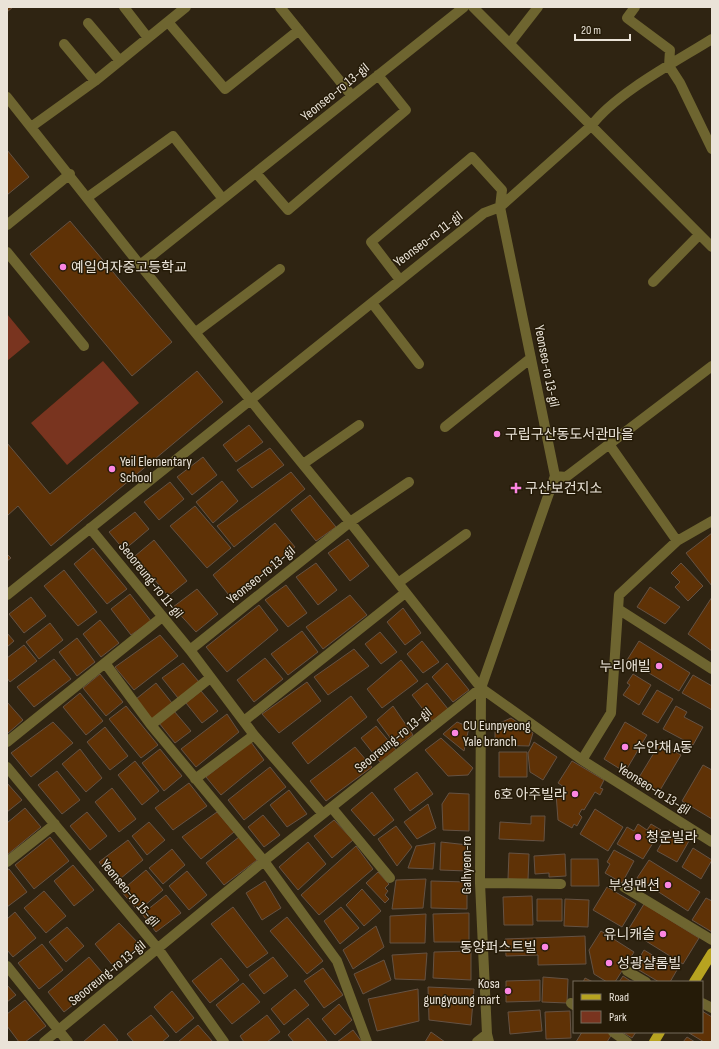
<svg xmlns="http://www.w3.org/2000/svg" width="719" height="1049" font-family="'Sofia Sans Condensed','Noto Sans KR',sans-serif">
<rect width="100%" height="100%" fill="#2f2412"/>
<!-- green -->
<path fill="#79341f" d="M7,314L30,342L7,361Z
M103,361L139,403L67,465L31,423Z"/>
<!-- building -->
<path fill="#5f3206" stroke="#655243" d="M7,7H13L7,12Z
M7,150L29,177L7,195Z
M70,221L172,342L132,376L30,254Z
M197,371L223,402L51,546L18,506L7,516V443L50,494Z
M249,425L263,442L236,462L223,445Z
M270,448L284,465L252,488L237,470Z
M203,457L217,475L192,495L177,477Z
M291,472L305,489L234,547L217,526Z
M222,481L238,501L213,523L196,502Z
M170,482L184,499L159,520L144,502Z
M310,495L336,527L316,541L291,510Z
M195,506L231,548L207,568L170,526Z
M135,512L149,529L124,550L109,532Z
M275,523L295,547L232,599L213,575Z
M712,533V586L686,553Z
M348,539L369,566L350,581L328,553Z
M154,540L187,581L168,596L135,556Z
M93,548L127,589L107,604L74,564Z
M7,554L11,558L7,561Z
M316,563L337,590L318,605L296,577Z
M681,563L703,586L688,601L675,587L680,582L671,573Z
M64,570L97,612L78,626L44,586Z
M286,585L307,613L288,627L265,600Z
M650,587L680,607L665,624L637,607Z
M197,589L218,614L196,632L173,607Z
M130,594L151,621L131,635L111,609Z
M350,595L367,615L323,649L306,627Z
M31,597L46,616L24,633L9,614Z
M712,597V651L688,634Z
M259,605L278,630L227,672L206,647Z
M403,608L421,633L405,645L387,622Z
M100,620L119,643L101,657L83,634Z
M50,623L63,640L39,659L26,642Z
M302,631L318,652L288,675L271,654Z
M380,632L397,652L381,664L365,644Z
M7,633L14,641L7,647Z
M160,635L178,656L134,690L115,667Z
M77,638L95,662L77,676L59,652Z
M422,641L439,662L423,673L407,654Z
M639,641L690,673L679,691L627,660Z
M24,645L37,661L10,682L7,678V658Z
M354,649L369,666L328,695L314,677Z
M265,658L283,679L254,702L237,680Z
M54,659L71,679L34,707L17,687Z
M401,660L418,681L382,708L367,689Z
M183,663L199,682L178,698L162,678Z
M447,663L469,690L453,702L432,677Z
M100,674L123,702L106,716L83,688Z
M633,674L651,685L639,705L623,695L630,685L627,683Z
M693,675L712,686V710L682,693Z
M307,682L321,701L279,733L262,714Z
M156,683L172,703L152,719L136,699Z
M427,683L448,709L432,721L412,695Z
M657,690L673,699L658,723L642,714Z
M201,691L218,711L202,723L186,703Z
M80,693L103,721L86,735L63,707Z
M351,696L367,717L308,764L292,743Z
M7,702L23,720L7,734Z
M126,706L158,745L141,758L109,719Z
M393,706L413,735L397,747L377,720Z
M676,706L687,712L684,717L703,727L693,745L663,729Z
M174,711L191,731L175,743L159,723Z
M227,714L239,732L196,767L181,749Z
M511,718L533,733L529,746L495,745V725Z
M53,722L73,743L31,777L11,753Z
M457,722L469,727L464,751L443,734Z
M625,722L647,735L625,772L604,759Z
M376,726L396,750L380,762L361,738Z
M105,727L128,756L110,770L87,742Z
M441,738L473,768L468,775L448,776L425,750Z
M251,742L264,760L221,795L206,777Z
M534,742L557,757L543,780L530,772L528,753Z
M660,743L681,755L659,792L638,779Z
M355,747L372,767L326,801L310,781Z
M80,749L102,778L86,792L62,764Z
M160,749L182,776L164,791L142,763Z
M499,752H527V777H499Z
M135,761L159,791L142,805L118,775Z
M572,761L604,780L600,788L603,789L600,795L595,792L584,810L582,809L579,814L582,817L577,826L574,824L572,828L558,820L556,793L564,787L558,783Z
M703,765L712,770V819L682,801Z
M270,767L286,787L244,820L228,800Z
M57,771L80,800L62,814L38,785Z
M417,772L433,794L410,811L394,789Z
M7,783L22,800L7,812Z
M189,783L207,806L173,830L155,808Z
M112,788L136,819L119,832L95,802Z
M289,790L307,814L287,827L270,805Z
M372,792L394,820L374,836L351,810Z
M449,793L469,794V831L443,830L442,804Z
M428,804L436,828L417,839L404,822Z
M25,808L41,827L7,855V823Z
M595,809L623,827L608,851L580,834Z
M87,812L107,836L90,850L70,826Z
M217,812L234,832L201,859L182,837Z
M263,815L280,835L264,847L248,827Z
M531,816H545L544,841L499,839L500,822L531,824Z
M334,820L353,840L332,858L314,836Z
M149,822L165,840L147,855L132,836Z
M638,824L647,830L651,824L661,830L643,859L617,844L627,827L634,831Z
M396,826L412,847L397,866L378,839Z
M669,830L689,841L677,862L657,851Z
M50,837L69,861L34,889L15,865Z
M239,837L257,860L224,885L206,863Z
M128,840L143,860L115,883L99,862Z
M308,842L326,864L298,890L279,867Z
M441,842L468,845L467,871L440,870Z
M435,843L433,869L408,868L416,846Z
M356,846L373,869L319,915L301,895Z
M693,848L712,860L701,879L682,867Z
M172,849L185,865L163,884L149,868Z
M614,850L634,861L622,883L605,873L610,864L607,862Z
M509,853L529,854L528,880L508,879Z
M565,854L566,876L549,877V873L535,874L534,856Z
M571,859H598L599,886H571Z
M649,860L700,892L688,911L637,878Z
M73,865L94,890L74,906L54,881Z
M9,869L27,892L7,907V870Z
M146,870L163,890L138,911L121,891Z
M187,871L207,895L189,910L169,886Z
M378,872L389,884L385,888L388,891L385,895L389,899L385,903L366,883Z
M426,879L423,908L392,909L396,880Z
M265,881L281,908L262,920L246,893Z
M431,881L467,882V909L431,908Z
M607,887L636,904L622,927L593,910Z
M362,889L381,911L364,926L346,905Z
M44,891L66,916L46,933L24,908Z
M166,895L181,913L156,932L142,914Z
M532,896L533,925H504L503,897Z
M706,898L712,901V932L692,920Z
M537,899H562V921H537Z
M565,899L589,900L588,927L564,926Z
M644,904L699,938L683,964L628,930Z
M233,907L268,953L247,968L211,924Z
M341,907L359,928L340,944L324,921Z
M15,912L36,938L13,957L7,950V919Z
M469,913V942H434L433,914Z
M426,914L425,943H390V916Z
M287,917L323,961L307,974L270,931Z
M119,923L140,945L114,967L95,944Z
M376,926L384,947L353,969L343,950Z
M67,927L84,946L66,962L49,942Z
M601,931L634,952L615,982H607L594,974L589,950Z
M585,936L586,964L538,965V955L506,956L505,939Z
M42,944L63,970L39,989L18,963Z
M644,950L677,970L670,982H659L634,967Z
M471,951V980L433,978L434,952Z
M427,953L425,980L395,979L392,955Z
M89,957L107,978L64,1012L48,992Z
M273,957L288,976L264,994L249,975Z
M221,958L239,980L210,1003L192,981Z
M384,960L391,980L363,994L354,974Z
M323,968L343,995L324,1008L304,981Z
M623,976L632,982H619Z
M543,977L568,979L567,1003L542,1002Z
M585,978L593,982H583Z
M540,980V1001L506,1002V981Z
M243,983L260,1002L232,1024L216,1005Z
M7,985L16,995L7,1002Z
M428,987L474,989L471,1025L429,1020Z
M295,989L309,1005L284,1025L271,1009Z
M418,989L419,1021L377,1031L368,999Z
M172,991L194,1018L176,1033L154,1007Z
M25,1000L46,1026L25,1042H19L7,1026V1014Z
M339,1004L352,1020L335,1035L322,1019Z
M540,1010L542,1031L510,1034L508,1012Z
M570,1011L571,1038L546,1039L545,1012Z
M702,1011L712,1017V1042H704L689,1033L702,1032Z
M151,1015L169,1036L162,1042H134L127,1034Z
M267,1015L280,1032L267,1042H244L240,1036Z
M308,1018L327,1041L325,1042H294L288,1035Z
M104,1024L118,1040L115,1042H83Z
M198,1025L213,1042H178Z
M353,1030L362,1042H337Z
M431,1032L445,1042H425Z
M582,1032H609L612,1034L607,1042H576Z
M622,1032H636L632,1038Z
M687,1037L695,1042H683Z"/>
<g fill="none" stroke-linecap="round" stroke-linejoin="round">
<!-- minor -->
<path stroke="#6e6530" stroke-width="10" d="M124,7L148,38
M280,7L352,96
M473,7L712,247
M635,7L627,18L670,50L669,66L680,83L712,149
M168,22L225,89L299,30
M88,23L120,61
M510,43L538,7
M64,44L95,81
M7,97L140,265L350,522L481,688L582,760L712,842
M31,127L95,81L186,7
M256,173L288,210L406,110L378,75
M88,197L173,136L223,199
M7,225L70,174
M7,252L84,346
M140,265L464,7
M400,280L371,242L472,157L502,190L500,207L555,476L481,688L480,883L487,1034L489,1042
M653,282L699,235
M372,303L419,364
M196,332L280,269
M445,427L531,358
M609,444L677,541
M303,464L359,425
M555,476L566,477L712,366
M90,528L190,650L254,735L323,814
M398,583L466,534
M7,595L484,213L500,207L592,125C616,93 677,61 712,39
M618,609L712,669
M190,650L350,522L409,482
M105,663L151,725
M210,678L151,725L264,861L337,961L367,1042
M244,721L405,593
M7,742L162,617
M582,760L611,713L619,595L677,541L712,521
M7,767L159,950L224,1042
M195,779L254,735
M332,808L390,878
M7,862L55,824
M480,883L561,884
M624,887L712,940
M7,966L68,1042
M627,971L646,982
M571,1003L574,1005
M702,1003L712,1008
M613,1032L627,1042
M44,1042L264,861L481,688
M477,1042L487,1034"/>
<!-- major -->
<path stroke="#b7a320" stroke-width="10" d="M694,982L712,953
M654,1042L660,1032"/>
</g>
<!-- markers -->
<g fill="#fc86e3" stroke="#251b08" stroke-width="1.5">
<circle cx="63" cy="267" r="4"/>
<circle cx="497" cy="434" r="4"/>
<circle cx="112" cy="469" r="4"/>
<path d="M514 482h4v4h4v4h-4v4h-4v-4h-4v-4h4z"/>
<circle cx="659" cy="666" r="4"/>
<circle cx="455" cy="733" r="4"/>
<circle cx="625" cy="747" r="4"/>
<circle cx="575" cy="794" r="4"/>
<circle cx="638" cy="837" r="4"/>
<circle cx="668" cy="885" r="4"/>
<circle cx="663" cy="934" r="4"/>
<circle cx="545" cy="947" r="4"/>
<circle cx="609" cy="963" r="4"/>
<circle cx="508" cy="991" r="4"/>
</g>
<g text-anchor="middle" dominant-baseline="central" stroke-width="3" stroke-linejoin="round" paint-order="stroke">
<!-- street labels -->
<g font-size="14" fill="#eae3d8" stroke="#251b08">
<text transform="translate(335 92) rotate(-39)">Yeonseo-ro 13-gil</text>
<text transform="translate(428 239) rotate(-37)">Yeonseo-ro 11-gil</text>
<text transform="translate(547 366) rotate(79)">Yeonseo-ro 13-gil</text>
<text transform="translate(261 575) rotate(-39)">Yeonseo-ro 13-gil</text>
<text transform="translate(151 580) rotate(51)">Seooreung-ro 11-gil</text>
<text transform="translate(393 740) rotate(-39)">Seooreung-ro 13-gil</text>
<text transform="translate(654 789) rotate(32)">Yeonseo-ro 13-gil</text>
<text transform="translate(466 865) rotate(-90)">Galhyeon-ro</text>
<text transform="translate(130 893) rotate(50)">Yeonseo-ro 15-gil</text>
<text transform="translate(107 973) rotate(-39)">Seooreung-ro 13-gil</text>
</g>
<!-- poi labels -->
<g font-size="14" fill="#eae3d8" stroke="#251b08" text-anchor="start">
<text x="71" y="267">예일여자중고등학교</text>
<text x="505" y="434">구립구산동도서관마을</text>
<text x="120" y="461">Yeil Elementary<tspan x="120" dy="16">School</tspan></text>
<text x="525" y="488">구산보건지소</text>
<text x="651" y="666" text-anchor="end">누리애빌</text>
<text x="463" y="725">CU Eunpyeong<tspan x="463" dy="16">Yale branch</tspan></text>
<text x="633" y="747">수안채 A동</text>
<text x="567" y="794" text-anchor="end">6호 아주빌라</text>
<text x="646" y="837">청운빌라</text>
<text x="660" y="885" text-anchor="end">부성맨션</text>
<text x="655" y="934" text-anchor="end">유니캐슬</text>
<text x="537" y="947" text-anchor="end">동양퍼스트빌</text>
<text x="617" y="963">성광샬롬빌</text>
<text x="500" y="983" text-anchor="end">Kosa<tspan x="500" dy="16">gungyoung mart</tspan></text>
</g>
</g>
<!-- border -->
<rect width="719" height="1049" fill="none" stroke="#eae3d8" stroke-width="16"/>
<!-- legend -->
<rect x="573" y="981" width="130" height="52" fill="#251b08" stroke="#746b5b"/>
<rect x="581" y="994" width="20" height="6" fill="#b7a320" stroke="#746b5b"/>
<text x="609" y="1001" font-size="12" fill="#eae3d8">Road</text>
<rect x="581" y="1011" width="20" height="12" fill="#79341f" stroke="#746b5b"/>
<text x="609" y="1021" font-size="12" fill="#eae3d8">Park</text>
<!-- scale -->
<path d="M575 34v6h55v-6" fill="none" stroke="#eae3d8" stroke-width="2"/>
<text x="581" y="34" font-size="12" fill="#eae3d8" stroke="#251b08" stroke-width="3" paint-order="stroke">20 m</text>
</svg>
